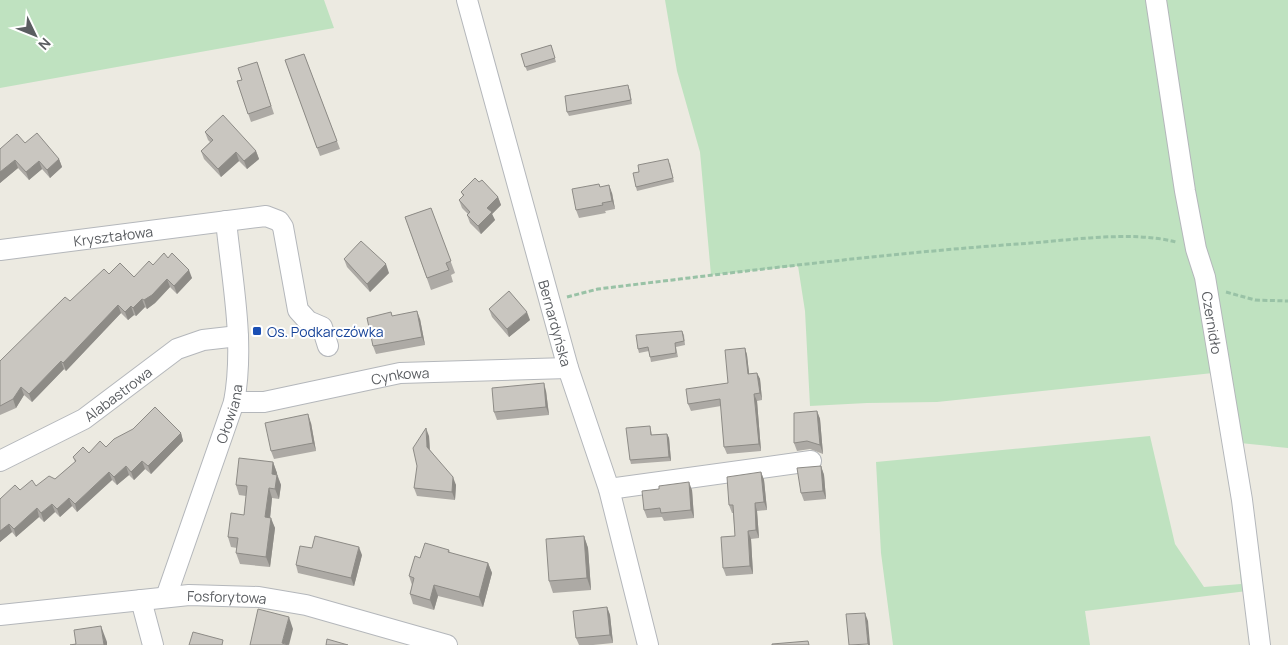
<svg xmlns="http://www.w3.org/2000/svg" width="1288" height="645" font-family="Manrope,sans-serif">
<rect width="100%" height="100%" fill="#eceae1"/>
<!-- green -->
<path fill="#bfe2c0" d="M0,0H324L334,28L0,88Z
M665,0H1288V448L1240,443L1213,373L937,402L867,403L810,406L805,311L798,266L711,275L700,152L677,71Z
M1150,436L1175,544L1204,587L1241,584L1230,469L1247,591L1085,611L1090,645H893L881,553L876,462Z"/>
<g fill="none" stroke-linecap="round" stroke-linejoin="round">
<defs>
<g id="minor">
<path id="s1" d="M467,0L568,368L609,489L648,645"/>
<path id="s2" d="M1156,0L1185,191L1196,249L1205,277L1242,500L1260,645"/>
<path id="s3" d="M0,250L266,216L279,221L283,227L298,310L308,321L322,327L328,346"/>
<path id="s4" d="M234,402H264L400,373L568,368"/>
<path id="s5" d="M0,461L84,419L177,349L203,340L238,336"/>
<path d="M609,489L811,461"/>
<path id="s6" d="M166,597L234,402C245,343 232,280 226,221"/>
<path d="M141,600L153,645"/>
<path id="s7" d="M0,615L189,595L259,597L306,605L447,645"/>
</g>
</defs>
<!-- minor casing -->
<use href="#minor" stroke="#b4b7bb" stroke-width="22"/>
<!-- path -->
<path stroke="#99c2a6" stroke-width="3" stroke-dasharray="5 2.5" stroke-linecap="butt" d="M1226,292L1255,300L1288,301
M567,297L598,289C738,272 878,254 1018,244C1066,241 1131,230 1176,242"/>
<!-- minor -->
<use href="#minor" stroke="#fff" stroke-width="20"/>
</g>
<!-- wall -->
<path fill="#adaaa5" d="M551,45L556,62L527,71L521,54Z
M304,54L340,149L320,156L285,60Z
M257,62L274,114L251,122L237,81L242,80Z
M630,89L632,104L569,116L567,112Z
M205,132L256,151L259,159L247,169L239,161L221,177L204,159L201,151L210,142L208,140Z
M25,143L59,159L62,167L50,178L42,169L29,180L18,168L0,183V149Z
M670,163L674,182L637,191L636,187L639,172Z
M479,182L498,197L501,205L492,214L495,220L481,234L470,223L467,215L468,214L462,208L459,200L463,196L461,192Z
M600,187L612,193L615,209L605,211L606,213L579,218L576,210Z
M431,208L455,273L451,275L453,282L431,290L405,217Z
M168,258L192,278L177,294L170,287L155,303L147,309L145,307L136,316L134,315L128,320L121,313L66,371L64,369L32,402L24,395L16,408L0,415V361L70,301L109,274L134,277L153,265Z
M344,259L389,273L370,292L347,267Z
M489,309L530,320L509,337L492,317Z
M393,316L420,319L425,345L376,354L373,346Z
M682,331L684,335L685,345L676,347L678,357L651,362L649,351L639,353L638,349Z
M745,348L747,355L749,374L757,373L760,379L762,400L757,401L761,451L727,454L724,447L721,406L691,411L688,404L728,383Z
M546,391L549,415L497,420L494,412Z
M817,411L820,419L823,454L810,449L797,451L794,443Z
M311,423L316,451L274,459L271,451Z
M650,426L652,435L667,434L669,438L671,461L631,464L630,460Z
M181,433L183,441L151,474L145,469L134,480L129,475L117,485L112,480L77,512L72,506L60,517L55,512L44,522L39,517L16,537L12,532L0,542V499L20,490L36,486L55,479L75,462L73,457L106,447Z
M429,436L430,450L456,485L455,500L417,496L414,488Z
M273,462L281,485L279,499L272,498L270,518L275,528L270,567L240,564L236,553L237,548L231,547L228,537L244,515L246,496L239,495L236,485Z
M821,466L824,475L826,499L804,501L801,493Z
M761,472L764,480L767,510L757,511L759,538L751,539L753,574L726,576L723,568L735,536L733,513H732L729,505Z
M692,490L694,518L664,521L662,517L647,518L644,510Z
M584,536L588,548L591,590L553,593L549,581Z
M312,548L362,555L354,586L298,573L296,565Z
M449,550L450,553L488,563L492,573L483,607L438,596L434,610L413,604L410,594L412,585L409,576L420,558Z
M607,607L610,615L613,643L593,645H579L576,638Z"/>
<!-- shaded-wall -->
<path fill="#8d8b86" d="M256,151L259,159L247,169L244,161Z
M236,152L239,161L221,177L218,169Z
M59,159L62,167L50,178L47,170Z
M15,160L18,168L0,183V172Z
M39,161L42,169L29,180L26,172Z
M609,185L612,193L615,209L612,201Z
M498,197L501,205L492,214L495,220L481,234L478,226L487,208Z
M386,264L389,273L370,292L367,284Z
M189,270L192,278L177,294L174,286Z
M167,279L170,287L155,303L147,309L144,300Z
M142,299L145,307L136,316L133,308Z
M118,305L121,313L66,371L63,363Z
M131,306L134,315L128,320L125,312Z
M417,311L420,319L425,345L422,337Z
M527,312L530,320L509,337L507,329Z
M745,348L747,355L750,381L748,374Z
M61,361L64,369L32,402L29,394Z
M757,373L760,379L762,400L760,393Z
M544,383L546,391L549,415L546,407Z
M21,387L24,395L16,408L13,399Z
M754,394L757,401L761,451L759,444Z
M817,411L820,419L823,454L820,445Z
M308,414L311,423L316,451L313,443Z
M426,428L429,436L430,455L427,447Z
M181,433L183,441L151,474L148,466Z
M667,434L669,438L671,461L669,457Z
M142,461L145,469L134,480L131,472Z
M273,462L277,473L275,484L272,474Z
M126,466L129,475L117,485L114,477Z
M821,466L824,475L826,499L823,491Z
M109,472L112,480L77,512L75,504Z
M761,472L764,480L767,510L764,502Z
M277,475L281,485L279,499L275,489Z
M453,477L456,485L455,500L452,492Z
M689,482L692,490L694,518L691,510Z
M269,488L272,498L269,528L265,517Z
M69,498L72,506L60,517L57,509Z
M755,503L757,511L759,538L756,530Z
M52,504L55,512L44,522L41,513Z
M37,508L39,517L16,537L14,529Z
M271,518L275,528L270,567L266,557Z
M9,524L12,532L0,542V531Z
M748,531L751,539L753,574L750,566Z
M584,536L588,548L591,590L587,578Z
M359,547L362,555L354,586L351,578Z
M488,563L492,573L483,607L479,597Z
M434,585L438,596L434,610L430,600Z
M607,607L610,615L613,643L610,635Z
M865,613L868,621L870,645H868V644Z
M289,617L293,629L289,645L282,643Z
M101,626L107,642V645H104Z"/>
<!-- building -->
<path fill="#c9c6c0" stroke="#8d8b86" d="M551,45L555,58L525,67L521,54Z
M304,54L337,141L317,148L285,60Z
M257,62L271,106L248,114L237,81L242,80L238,68Z
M628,85L631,100L567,112L565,96Z
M223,115L256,151L244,161L236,152L218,169L201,151L213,140L205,132Z
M37,133L59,159L47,170L39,161L26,172L15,160L0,172V149L17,134L25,143Z
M668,159L673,178L636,187L633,173L639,172L638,165Z
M475,178L479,182L482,180L498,197L487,208L492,212L478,226L467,215L470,212L459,200L464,195L461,192Z
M599,184L600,187L609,185L612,201L602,203L603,205L576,210L572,189Z
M431,208L451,261L446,263L449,270L427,278L405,217Z
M361,241L386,264L367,284L344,259Z
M164,253L168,258L172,253L189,270L174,286L167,279L152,295L144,300L142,299L133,308L131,306L125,312L118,305L63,363L61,361L29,394L21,387L13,399L0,406V361L65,297L70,301L104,269L109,274L120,263L134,277L149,261L153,265Z
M509,291L527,312L507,329L489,309Z
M417,311L422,337L373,346L367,318L391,312L392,316Z
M682,331L684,341L675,343L676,353L650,357L648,347L638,349L636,335Z
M745,348L748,374L757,373L760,393L754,394L759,444L724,447L720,399L688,404L686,389L728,383L725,350Z
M544,383L546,407L494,412L492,388Z
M155,407L181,433L148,466L142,461L131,472L126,466L114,477L109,472L75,504L69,498L57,509L52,504L41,513L37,508L14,529L9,524L0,531V499L15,485L20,490L32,480L36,486L49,476L55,479L76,461L73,457L83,447L89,453L100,441L106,447L114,439L133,429Z
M817,411L820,445L807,441L794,443V413Z
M308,414L313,443L271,451L265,423Z
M650,426L651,435L667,434L669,457L630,460L626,428Z
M426,428L427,447L453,477L452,492L414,488L417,466L413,448Z
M239,458L273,462L272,474L277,475L275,489L269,488L265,517L271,518L266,557L236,553L238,538L228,537L231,513L244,515L247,486L236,485Z
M821,466L823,491L801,493L797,468Z
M761,472L764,502L755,503L756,530L748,531L750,566L723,568L721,537L735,536L733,505H729L727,477Z
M689,482L691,510L661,513L660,508L644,510L642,491L659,489V486Z
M315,536L359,547L351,578L296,565L300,546L312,548Z
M584,536L587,578L549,581L546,539Z
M425,543L449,550L448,552L488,563L479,597L434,585L430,600L410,594L414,578L409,576L415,556L420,558Z
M607,607L610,635L576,638L573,611Z
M258,609L289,617L282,643L288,645H250Z
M865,613L868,644L849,645L846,614Z
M101,626L104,645H70L76,644L74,630Z
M193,632L223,640L222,645H189Z
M327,639L348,645H326Z
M808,641L809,645H772V644Z"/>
<!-- markers -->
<rect fill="#1a4fb4" stroke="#fff" stroke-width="2" x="252" y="326" width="10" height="10" rx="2.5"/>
<g text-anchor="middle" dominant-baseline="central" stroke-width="4" stroke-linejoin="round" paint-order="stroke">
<!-- street labels -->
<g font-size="14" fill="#5a5d61" stroke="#fff">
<text stroke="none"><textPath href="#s3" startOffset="114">Kryształowa</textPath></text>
<text stroke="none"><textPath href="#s2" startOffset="328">Czernidło</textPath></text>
<text stroke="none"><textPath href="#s1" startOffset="335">Bernardyńska</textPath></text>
<text stroke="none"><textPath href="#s4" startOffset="169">Cynkowa</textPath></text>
<text stroke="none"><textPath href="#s5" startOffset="136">Alabastrowa</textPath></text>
<text stroke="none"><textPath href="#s6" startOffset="194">Ołowiana</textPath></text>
<text stroke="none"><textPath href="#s7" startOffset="228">Fosforytowa</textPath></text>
</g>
<!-- transit labels -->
<g font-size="14" fill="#164399" stroke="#fff" text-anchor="start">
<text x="267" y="331">Os. Podkarczówka</text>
</g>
</g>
<!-- north arrow -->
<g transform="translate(35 35) rotate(133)" stroke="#ffffff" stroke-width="4" paint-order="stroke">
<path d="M0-4L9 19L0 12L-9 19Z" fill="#5a5d61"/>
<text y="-8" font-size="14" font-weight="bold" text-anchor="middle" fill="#5a5d61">N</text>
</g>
</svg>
